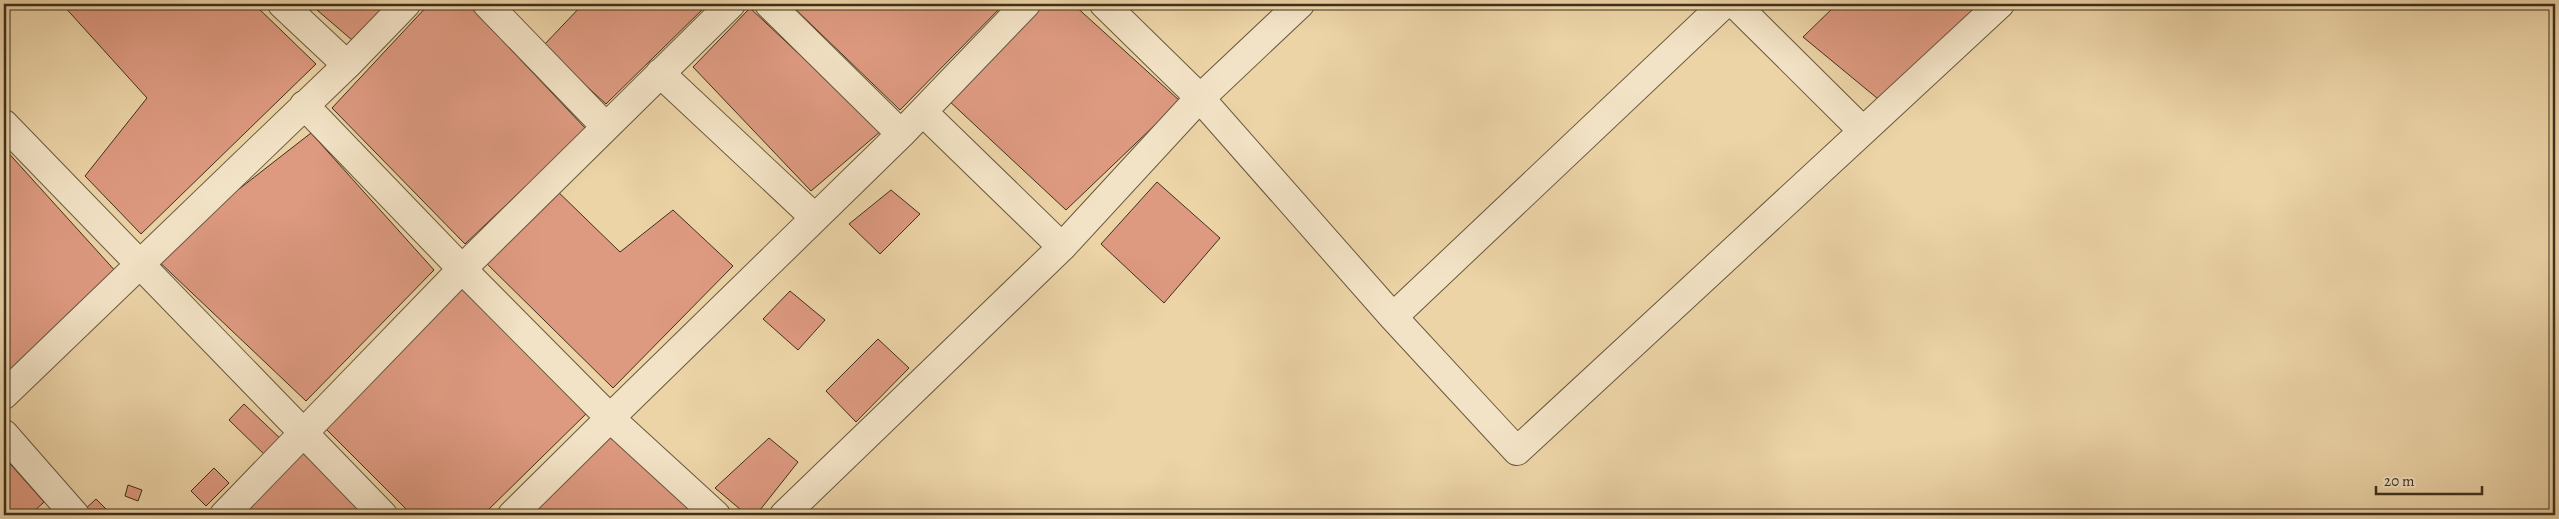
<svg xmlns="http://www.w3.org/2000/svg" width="2559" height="519" font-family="Alegreya,serif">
<rect width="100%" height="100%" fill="#ecd4a7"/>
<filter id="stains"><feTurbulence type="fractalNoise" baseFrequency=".004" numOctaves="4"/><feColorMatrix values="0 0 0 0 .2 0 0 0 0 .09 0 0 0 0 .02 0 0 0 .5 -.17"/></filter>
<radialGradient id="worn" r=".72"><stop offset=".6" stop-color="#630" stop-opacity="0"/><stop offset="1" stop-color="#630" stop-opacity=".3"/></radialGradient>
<!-- building -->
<path fill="#de9a81" stroke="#3f301c" d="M62,4H254L316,64L141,234L85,176L147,98Z
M310,4H390L352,40Z
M429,4H468L586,129L465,244L332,108Z
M583,4H708L606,104L543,46Z
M790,4H1004L900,110Z
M1045,4H1073L1180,101L1066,210L947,99Z
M1837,4H1982L1883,103L1803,37Z
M750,8L881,131L811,191L693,67Z
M311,133L434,270L306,401L153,256Z
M4,148L118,274L4,378Z
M1157,182L1220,238L1164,303L1101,244Z
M550,184L620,252L673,210L733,266L613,388L479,256Z
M891,190L920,214L880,254L849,224Z
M463,281L592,408L483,515H412L317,420Z
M790,291L825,320L798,350L763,319Z
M878,339L909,368L856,422L826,391Z
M244,404L284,442L268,458L229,420Z
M608,433L696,515H526Z
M769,438L798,462L756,515H747L715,488Z
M301,449L367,515H240Z
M4,457L44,502L30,515H4Z
M214,468L229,483L206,506L191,491Z
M128,485L142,490L138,501L125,496Z
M96,499L112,515H85L82,512Z"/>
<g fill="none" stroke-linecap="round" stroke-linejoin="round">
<defs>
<path id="minor" d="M282,4L347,65
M487,4L606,127
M769,4L901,134L1026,4
M1104,4L1200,98L1393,317L1724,4
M1735,4L1863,131L2000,4
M660,73L815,218
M304,105L462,269L610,418L512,515
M923,112L1062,247
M4,124L383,515
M1393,317L1517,451L1863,131
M4,395L347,65L406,4
M4,434L75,515
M224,515L462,269L731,4
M716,515L610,418L901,134
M784,515L1062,247L1192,106L1300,4"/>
</defs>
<!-- minor casing -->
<use href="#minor" stroke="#6a593f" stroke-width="30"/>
<!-- minor -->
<use href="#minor" stroke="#f3e3c6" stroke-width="28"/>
</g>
<!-- margin -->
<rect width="2559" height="519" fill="none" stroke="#ecd4a7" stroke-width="20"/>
<rect x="5" y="5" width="2549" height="509" fill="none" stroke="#3f301c" stroke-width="2.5"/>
<rect x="10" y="10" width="2539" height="499" fill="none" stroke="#3f301c"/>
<!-- scale -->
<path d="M2376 486v8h106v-8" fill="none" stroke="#3f301c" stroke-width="2.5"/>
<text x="2384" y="486" font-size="15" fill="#3f301c" stroke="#f3e3c6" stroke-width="4" paint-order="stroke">20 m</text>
<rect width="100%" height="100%" filter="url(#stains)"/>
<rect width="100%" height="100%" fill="url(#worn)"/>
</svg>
